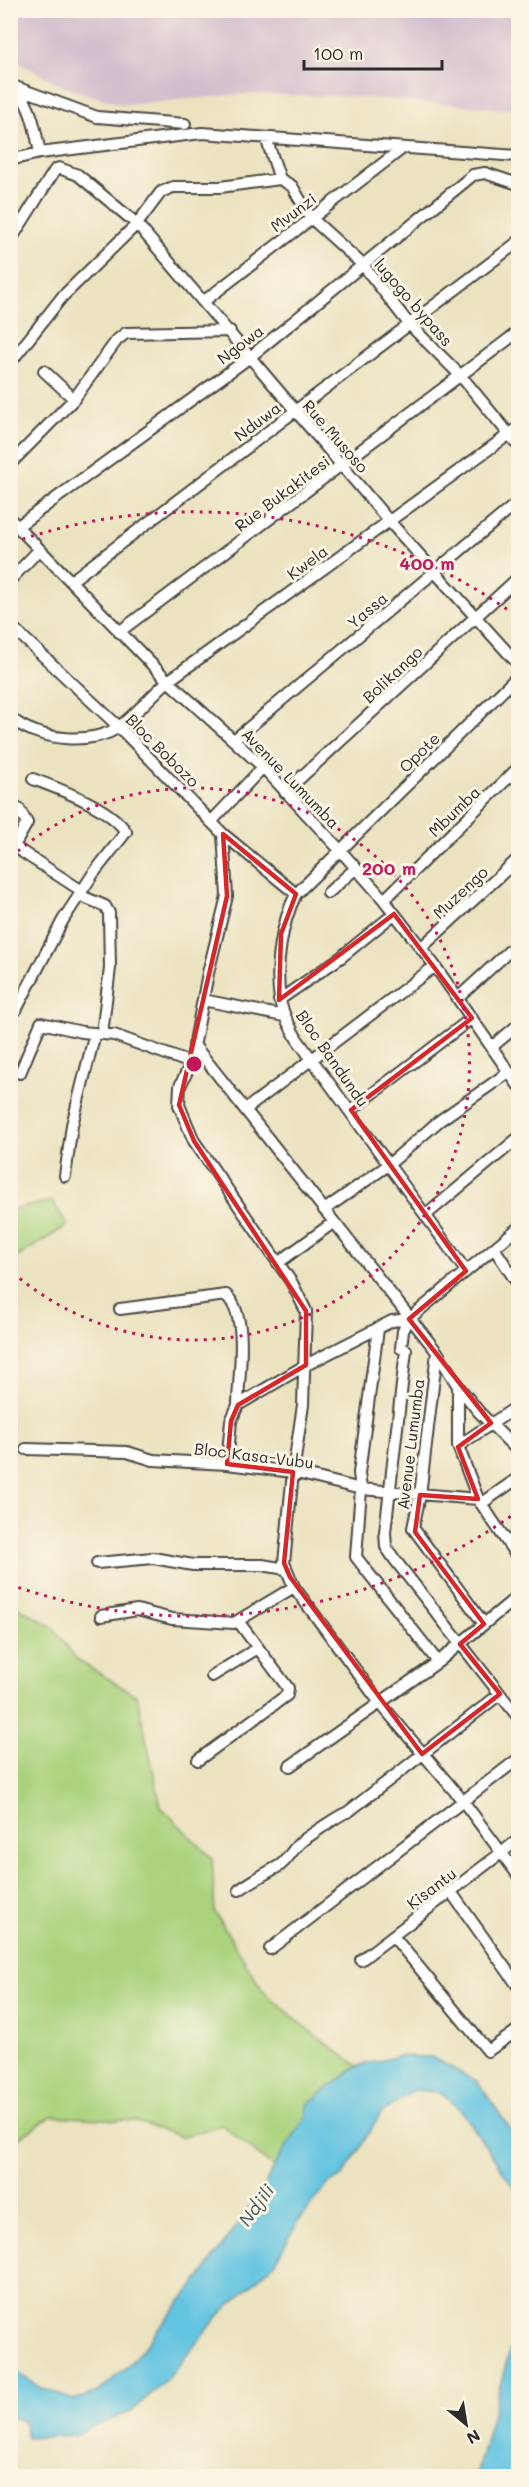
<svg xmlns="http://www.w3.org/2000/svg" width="529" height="2487" font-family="Mali,sans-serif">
<rect width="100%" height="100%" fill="#fcf5e5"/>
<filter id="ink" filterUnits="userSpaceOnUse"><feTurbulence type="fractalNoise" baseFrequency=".0167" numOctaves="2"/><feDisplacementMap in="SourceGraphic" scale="12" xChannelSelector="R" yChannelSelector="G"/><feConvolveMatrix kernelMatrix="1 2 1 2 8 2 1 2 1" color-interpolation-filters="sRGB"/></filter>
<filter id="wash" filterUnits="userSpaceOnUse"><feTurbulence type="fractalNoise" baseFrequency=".008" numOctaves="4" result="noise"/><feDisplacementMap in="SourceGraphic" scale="24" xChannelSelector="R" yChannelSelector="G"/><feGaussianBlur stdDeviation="1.35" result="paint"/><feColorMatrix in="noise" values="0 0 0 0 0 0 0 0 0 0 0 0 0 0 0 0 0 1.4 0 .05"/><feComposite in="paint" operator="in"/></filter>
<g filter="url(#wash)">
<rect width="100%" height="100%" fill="#ebe2c0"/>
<!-- industrial -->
<path fill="#d1bdcc" d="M11,10L518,11V110L357,97L243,94L125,105L63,87L11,58Z"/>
<!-- green -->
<path fill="#abd37e" stroke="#6b7f54" stroke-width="1.5" d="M52,1201L68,1225L11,1261V1210Z
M11,1603L53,1627L77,1660L137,1696L161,1807L212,1858L215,1913L263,1991L315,2035L358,2066L309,2103L306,2117L273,2167L222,2125L181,2137L135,2121L52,2116L11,2143Z"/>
<!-- water -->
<path fill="#63c4e1" stroke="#477886" stroke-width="1.5" d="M399,2056L431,2057L477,2081L518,2140V2194L462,2111L439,2092L414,2090L380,2114L344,2175L328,2184L298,2222L274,2264L220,2314L166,2381L130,2412L73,2435L27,2438L24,2422L11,2418V2368L41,2388L73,2400L98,2392L131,2363L200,2278L265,2185L273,2167L306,2117L309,2103L358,2066Z
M518,2319V2476H476Z"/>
</g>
<g filter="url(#ink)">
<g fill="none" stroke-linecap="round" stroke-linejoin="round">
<defs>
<path id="street" d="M10,85L97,117L185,124
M16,88C32,107 35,129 40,153
M266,138L280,179
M10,160L40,153L202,133L518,156
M10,241L55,170L59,168L78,175L137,224L389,521L518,664
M203,302L403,148
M10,363L62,297L137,224L161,192L173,187H220L280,179L292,186L310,217L363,265L409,324L461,376L518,445
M44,371L74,399
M10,464L74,399L117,340L126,333L230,331
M10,519L168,681L263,767L340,850L384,900L435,966L518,1085
M18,526L250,357L473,175L485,173L518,184
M10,580L39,550
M71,581L518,242
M10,625L119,727L223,834L296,894
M119,632L518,332
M10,717C34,740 93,747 120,726C137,713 152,695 168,681L518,428
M234,740L518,502
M285,792L518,578
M10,806L19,809L27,823L14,846
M211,822L263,767
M223,834L227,896L208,973L191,1063L180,1086L179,1105L194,1141L292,1283L306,1311L303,1405L293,1472L284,1563L294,1587L380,1703L463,1801L518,1875
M10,844L82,891
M328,893L356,868
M79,895L105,906L109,913L110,968L102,1034
M384,900L518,768
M421,948L518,859
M458,998L518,943
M203,1000L284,1016
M279,1000L340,958L394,914
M16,1010L63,920L93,874L126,832C110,807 59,789 33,779
M194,1045L437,1352L458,1386L479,1412L518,1451
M493,1046L518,1025
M20,1073L41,1023L82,1032L114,1035L191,1063
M246,1109L435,966
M351,1110L472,1018
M65,1176L72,1125L95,1033
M324,1210L387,1166L439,1121L509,1072
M426,1215L518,1138
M518,1228L409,1319L403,1331L401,1348L406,1350L385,1532L386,1547L395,1560L518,1717
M494,1248L518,1284
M278,1263L334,1222
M466,1271L297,1039C290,1026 282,1014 280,1000C275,966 281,924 296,894L518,676
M120,1309L226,1295C250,1317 238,1375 238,1405
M378,1329L359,1473L361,1489L356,1557L438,1662
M437,1352L420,1495L413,1528L484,1624
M458,1386V1446L478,1499L518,1558
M458,1446L518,1406
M26,1449L127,1452L153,1460L227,1464L293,1472L361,1489L478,1499
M227,1464L231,1421L238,1405L306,1365L392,1321L409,1319
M481,1504L518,1478
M97,1563L153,1558L193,1565H262L286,1569
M101,1616L137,1610L172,1619L234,1623L294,1587
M212,1676L258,1648
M198,1760L287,1695L288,1688L238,1621
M290,1766L438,1662L518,1596
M239,1890C252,1881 266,1873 279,1866C288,1860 293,1848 302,1841C308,1837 343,1812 348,1812L500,1694
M451,1892L518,1986
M393,1936L488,2051L518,2030
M270,1949L518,1759
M361,1960L518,1840"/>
</defs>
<!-- street casing -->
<use href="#street" stroke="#484641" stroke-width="14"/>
<!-- street -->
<use href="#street" stroke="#fff" stroke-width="10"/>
</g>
</g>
<!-- marked area -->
<path fill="none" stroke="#d62828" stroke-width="4.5" stroke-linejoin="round" d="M223,834L296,894L281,934L279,1000L394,914L472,1018L351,1110L466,1271L409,1319L491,1423L458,1447L478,1499L420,1495L415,1532L484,1624L460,1644L500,1694L422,1754L290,1577L284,1563L293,1472L227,1464L231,1421L238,1405L306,1365V1311L194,1141L179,1105L227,896Z"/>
<!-- distance rings -->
<g fill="none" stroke="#c2185b" stroke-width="3" stroke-dasharray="3 6">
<path d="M11 857A276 276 0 1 1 11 1271"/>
<path d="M518 1511A552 552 0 0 1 14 1586M14 542A552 552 0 0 1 518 617"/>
</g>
<g text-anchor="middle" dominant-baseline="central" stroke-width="6" stroke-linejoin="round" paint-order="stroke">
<!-- street labels -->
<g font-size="16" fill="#2b2b2b" stroke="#fcf5e5">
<text transform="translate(293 212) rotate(-37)">Mvunzi</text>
<text transform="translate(414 302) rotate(49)">lugogo bypass</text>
<text transform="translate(240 344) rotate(-37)">Ngowa</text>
<text transform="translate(257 421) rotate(-37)">Nduwa</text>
<text transform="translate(336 436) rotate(49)">Rue Musoso</text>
<text transform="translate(282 493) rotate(-37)">Rue Bukakitesi</text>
<text transform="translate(307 562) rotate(-36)">Kwela</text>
<text transform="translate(367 610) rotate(-40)">Yassa</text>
<text transform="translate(392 674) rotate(-43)">Bolikango</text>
<text transform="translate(163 750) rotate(45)">Bloc Bobozo</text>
<text transform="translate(419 752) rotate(-44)">Opote</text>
<text transform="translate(291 778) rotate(46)">Avenue Lumumba</text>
<text transform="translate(454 811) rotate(-44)">Mbumba</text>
<text transform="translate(460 892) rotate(-43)">Muzengo</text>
<text transform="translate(333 1058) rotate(55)">Bloc Bandundu</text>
<text transform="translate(410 1444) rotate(-83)">Avenue Lumumba</text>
<text transform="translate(254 1455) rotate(7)">Bloc Kasa-Vubu</text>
<text transform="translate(431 1888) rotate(-37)">Kisantu</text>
</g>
<!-- water labels -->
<g font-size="18" font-style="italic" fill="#3c5962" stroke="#fcf5e5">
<text transform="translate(256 2205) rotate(-54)">Ndjili</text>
</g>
</g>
<circle cx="194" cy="1064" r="9" fill="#c2185b" stroke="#fcf5e5" stroke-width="3"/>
<g font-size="18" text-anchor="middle" font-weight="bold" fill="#c2185b" stroke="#fcf5e5" stroke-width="6" stroke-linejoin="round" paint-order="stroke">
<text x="427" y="570">400 m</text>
<text x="389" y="875">200 m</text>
</g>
<!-- margin -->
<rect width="529" height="2487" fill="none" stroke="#fcf5e5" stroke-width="36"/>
<!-- north arrow -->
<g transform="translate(466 2424) rotate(150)" stroke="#fcf5e5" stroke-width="4.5" paint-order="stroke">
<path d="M0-4.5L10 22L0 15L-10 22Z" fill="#2b2b2b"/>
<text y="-9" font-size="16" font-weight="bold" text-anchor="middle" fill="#2b2b2b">N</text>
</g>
<!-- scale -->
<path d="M304 60v9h138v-9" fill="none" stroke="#2b2b2b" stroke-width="3"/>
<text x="313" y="60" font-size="18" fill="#2b2b2b" stroke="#fcf5e5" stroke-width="4.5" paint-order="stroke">100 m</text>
</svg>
